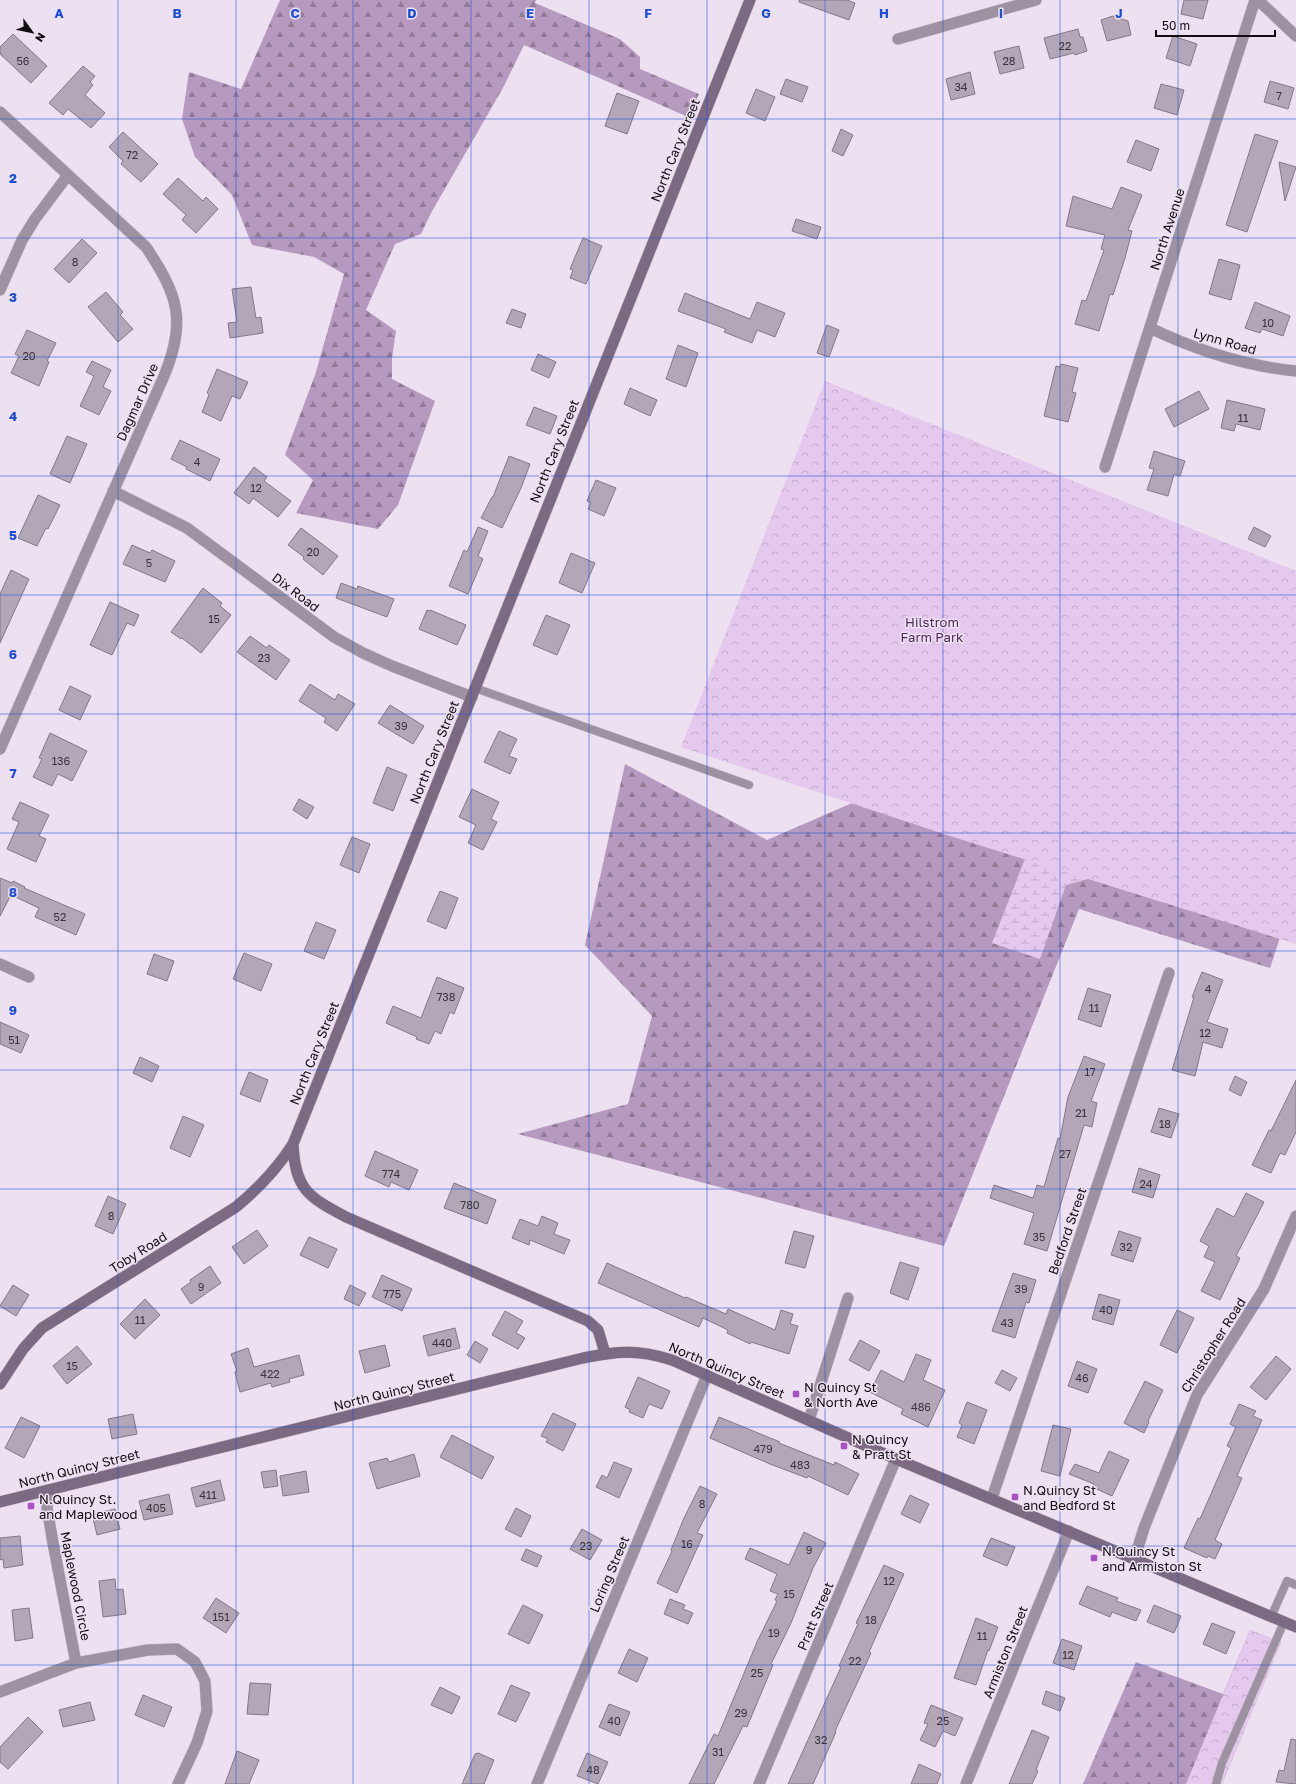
<svg xmlns="http://www.w3.org/2000/svg" width="1296" height="1784" font-family="'Golos Text',sans-serif">
<defs>
<pattern id="forest-firs" width="22" height="20" patternUnits="userSpaceOnUse"><rect width="22" height="20" fill="#b599be"/><path d="M5 1l3.5 6h-7zM16 11l3.5 6h-7z" fill="#927b99"/></pattern>
<pattern id="wetland-marsh" width="20" height="14" patternUnits="userSpaceOnUse"><rect width="20" height="14" fill="#e5c8ee"/><path d="M1 5h8M5 5V1M11 12h8M15 12V8" fill="none" stroke="#c3abcb"/></pattern>
<pattern id="park-crowns" width="20" height="18" patternUnits="userSpaceOnUse"><rect width="20" height="18" fill="#e5c8ee"/><path d="M2 6a3 3 0 1 1 6 0M12 15a3 3 0 1 1 6 0" fill="none" stroke="#c3abcb"/></pattern>
</defs>
<rect width="100%" height="100%" fill="#ede0f1"/>
<!-- forest -->
<path fill="url(#forest-firs)" d="M280,0H536L535,3L620,39L640,57V69L699,94L688,117L524,45L504,86L431,213L421,234L395,244L366,310L396,331L392,358V379L435,401L398,505L378,529L296,513L313,480L285,455L315,375L344,274L314,257L252,245L232,195L195,157L182,119L189,72L241,89Z
M625,764L767,840L928,770L1296,889L1270,968L1079,909L944,1246L518,1134L628,1104L652,1016L585,945Z
M1250,1630L1281,1642L1222,1784H1083L1136,1662L1223,1694Z"/>
<!-- wetland -->
<path fill="url(#wetland-marsh)" d="M1034,836L1120,870L1066,885L1040,959L992,943Z"/>
<!-- park -->
<path fill="url(#park-crowns)" d="M825,381L1296,571V944L950,836L681,747Z
M1250,1630L1281,1642L1222,1784H1186Z"/>
<!-- building -->
<path fill="#b3a6b7" stroke="#847888" d="M799,0H847L855,3L849,20L799,2Z
M1184,0H1208L1203,19L1181,14Z
M1113,16L1128,21L1131,35L1107,41L1101,20Z
M1078,29L1080,37H1083L1087,51L1075,55L1074,53L1050,59L1044,38Z
M13,34L47,66L31,83L0,54V47Z
M1173,36L1197,44L1190,66L1166,58Z
M1019,46L1024,68L1000,74L994,52Z
M83,66L95,76L90,82L93,85L85,95L105,113L91,128L68,109L63,115L49,103Z
M970,72L975,94L951,100L946,79Z
M786,79L808,87L802,102L780,94Z
M1270,81L1294,88L1288,109L1264,102Z
M1161,84L1184,90L1177,115L1154,108Z
M756,89L775,97L765,121L746,113Z
M617,93L639,101L627,134L605,126Z
M841,129L853,135L843,156L832,151Z
M123,132L158,164L141,182L121,164L123,161L109,147Z
M1255,134L1278,141L1247,232L1226,225Z
M1136,140L1159,149L1151,171L1127,162Z
M1279,162L1296,167L1285,201Z
M178,178L203,201L206,197L218,209L196,233L182,220L186,215L163,194Z
M1121,187L1142,195L1128,230L1132,231L1125,258L1113,295L1110,294L1099,331L1075,324L1082,300L1086,301L1104,250L1101,249L1105,235L1066,226L1073,196L1112,209Z
M796,219L821,227L817,239L792,231Z
M583,238L602,246L586,284L570,278L573,270L570,269Z
M82,239L97,253L69,283L54,269Z
M1219,259L1240,265L1231,300L1209,294Z
M251,287L256,318L261,317L263,333L230,338L228,323L237,322L232,289Z
M106,292L123,312L120,315L133,329L118,342L88,307Z
M685,293L750,319L757,302L785,313L775,337L757,330L752,343L724,332L726,329L678,311Z
M1255,302L1290,316L1283,336L1262,329L1260,333L1245,328Z
M512,309L526,314L521,328L506,323Z
M827,325L839,330L829,357L817,353Z
M27,330L56,343L47,361L49,362L39,386L11,373L19,356L15,354Z
M678,345L698,353L686,387L666,379Z
M538,354L556,362L549,378L531,370Z
M92,361L111,370L103,387L111,391L99,415L80,406L94,376L86,372Z
M1061,364L1078,368L1072,392L1076,393L1068,422L1044,416L1056,366L1060,367Z
M217,369L248,382L240,399L232,396L221,421L202,412L209,395L207,393Z
M630,388L657,400L650,416L624,404Z
M1199,391L1209,409L1174,427L1165,409Z
M1227,400L1265,409L1260,430L1236,424L1234,431L1221,428Z
M534,407L557,416L550,434L526,425Z
M67,436L87,444L70,483L50,474Z
M180,440L220,459L210,481L186,469L187,467L171,459Z
M1154,451L1185,461L1180,476L1174,474L1168,496L1147,490L1154,469L1149,468Z
M509,456L530,464L521,488L502,528L481,518L492,497H493Z
M254,467L267,477L264,481L291,501L278,517L253,498L249,504L234,493Z
M596,480L616,488L604,516L588,509L591,503L587,501Z
M38,495L60,505L48,529L46,528L37,546L18,538Z
M478,527L488,531L478,556L483,559L468,594L449,586L464,550L467,552Z
M1254,527L1271,536L1265,547L1248,539Z
M301,528L338,556L323,575L303,559L304,557L288,545Z
M132,545L150,553L152,550L175,561L165,582L123,564Z
M571,553L595,563L582,593L559,583Z
M11,570L29,579L0,643V594Z
M341,583L357,589L358,586L394,599L387,617L336,598Z
M203,588L222,603L220,606L231,615L201,653L182,638L181,639L171,632Z
M110,602L139,615L134,626L127,623L112,655L90,645Z
M427,610L429,611L430,610L466,625L457,645L419,629Z
M546,615L570,625L557,655L533,645Z
M250,636L267,648L269,645L290,660L276,680L237,652Z
M310,684L335,700L338,694L355,704L337,731L324,722L326,718L299,701Z
M70,686L91,696L80,720L59,710Z
M390,705L424,726L413,744L378,723Z
M499,731L517,739L509,756L517,759L510,774L484,762Z
M50,733L87,751L72,781L58,774L52,786L33,777L42,759L39,758Z
M387,767L407,775L393,811L373,803Z
M472,789L499,802L491,819L497,822L483,850L468,843L476,825L459,817Z
M299,799L314,807L307,819L293,810Z
M20,802L49,815L39,836L46,839L36,862L7,849L19,822L12,819Z
M352,837L370,844L359,873L340,865Z
M0,878L12,883L13,881L25,887L24,888L85,914L76,935L35,917L39,908L11,895L0,916Z
M440,891L458,898L446,929L427,921Z
M316,922L336,930L324,959L304,951Z
M244,953L272,964L261,991L233,979Z
M154,954L174,961L167,981L147,974Z
M1202,972L1223,980L1207,1022L1228,1029L1222,1048L1203,1042L1195,1076L1172,1070L1194,997H1192Z
M437,977L464,988L454,1014L450,1012L441,1034L435,1031L429,1044L416,1039L417,1037L386,1023L393,1006L421,1018Z
M1088,988L1111,995L1101,1027L1078,1019Z
M0,1022L29,1035L21,1053L0,1044Z
M1084,1056L1105,1064L1091,1101L1097,1103L1092,1127L1084,1125L1047,1251L1024,1244L1034,1213L990,1198L994,1185L1033,1198L1037,1185L1044,1187L1058,1138L1060,1139L1068,1097Z
M140,1057L159,1066L152,1082L133,1073Z
M249,1072L268,1080L260,1102L240,1094Z
M1235,1076L1247,1082L1241,1096L1229,1090Z
M1296,1080V1132L1285,1155L1280,1153L1271,1173L1252,1165L1269,1130L1271,1131Z
M1159,1108L1179,1114L1171,1138L1151,1132Z
M183,1116L204,1125L190,1157L170,1148Z
M375,1151L418,1170L409,1190L391,1182L389,1187L365,1176Z
M1139,1168L1160,1175L1153,1198L1132,1192Z
M454,1183L496,1200L487,1224L444,1208Z
M1246,1193L1264,1202L1236,1256L1240,1258L1220,1300L1201,1291L1215,1262L1204,1257L1209,1246L1200,1241L1217,1208L1234,1217Z
M108,1196L126,1204L113,1234L95,1226Z
M542,1216L558,1223L554,1234L570,1240L564,1254L530,1240L529,1245L512,1238L520,1219L538,1226Z
M257,1230L268,1246L244,1264L232,1247Z
M794,1231L814,1236L805,1268L785,1263Z
M1119,1231L1141,1238L1133,1262L1111,1255Z
M309,1237L337,1249L328,1268L300,1255Z
M900,1262L919,1268L908,1300L890,1293Z
M607,1263L685,1298L686,1297L726,1314L728,1309L775,1330L781,1310L793,1314L790,1324L798,1326L789,1354L751,1342L750,1344L727,1333L728,1330L703,1318L699,1327L598,1283Z
M210,1266L221,1283L191,1304L181,1289L191,1282L190,1280Z
M1013,1273L1036,1280L1029,1303L1026,1302L1015,1338L992,1331Z
M382,1275L412,1289L402,1311L372,1297Z
M13,1285L29,1295L16,1316L0,1306Z
M350,1285L366,1293L359,1306L344,1299Z
M1099,1294L1120,1300L1113,1325L1092,1319Z
M145,1299L160,1315L135,1339L120,1324Z
M1177,1310L1194,1318L1177,1353L1160,1345Z
M505,1311L523,1321L516,1333L525,1338L518,1349L492,1335Z
M455,1328L460,1348L428,1356L423,1336Z
M860,1340L880,1351L869,1371L849,1360Z
M475,1341L488,1349L480,1363L467,1355Z
M385,1345L390,1366L365,1373L359,1351Z
M77,1346L92,1364L67,1384L53,1366Z
M248,1348L254,1367L299,1355L304,1375L289,1379L290,1382L272,1387L271,1383L240,1392L235,1372L237,1371L231,1354Z
M916,1354L931,1360L923,1380L945,1390L928,1427L901,1414L903,1409L870,1392L881,1370L904,1382Z
M1276,1356L1291,1369L1266,1400L1250,1387Z
M1077,1361L1097,1369L1088,1393L1068,1386Z
M1002,1370L1017,1378L1010,1391L995,1383Z
M638,1377L670,1391L662,1409L649,1404L643,1418L629,1412L630,1410L625,1407Z
M1145,1381L1163,1390L1148,1421L1149,1422L1144,1433L1124,1423Z
M967,1402L987,1410L974,1444L957,1437L962,1425L959,1423Z
M1239,1404L1256,1411L1253,1416L1262,1420L1237,1476L1242,1478L1215,1540L1222,1544L1215,1559L1208,1556L1207,1558L1184,1548L1198,1518L1200,1519L1231,1448L1227,1446L1236,1427L1230,1424Z
M553,1413L576,1424L563,1451L546,1442L548,1439L541,1436Z
M133,1414L137,1434L112,1439L108,1419Z
M21,1417L40,1426L24,1458L5,1448Z
M719,1417L780,1442L779,1443L834,1465L835,1462L859,1474L848,1495L808,1476L807,1478L770,1464L710,1438Z
M1053,1425L1071,1429L1060,1476L1041,1471Z
M452,1435L494,1457L482,1479L440,1457Z
M1109,1451L1129,1460L1112,1496L1092,1487L1094,1484L1069,1474L1075,1464L1099,1473Z
M414,1454L420,1476L377,1489L369,1463L387,1458L389,1462Z
M614,1462L632,1469L619,1498L596,1487L602,1475L607,1478Z
M276,1470L278,1486L264,1488L261,1472Z
M306,1471L309,1492L283,1496L280,1476Z
M220,1480L225,1500L196,1507L191,1488Z
M700,1486L717,1494L697,1533L703,1535L677,1593L657,1583L672,1551L671,1550L684,1518Z
M169,1494L173,1514L144,1520L139,1501Z
M910,1495L929,1504L920,1523L901,1514Z
M516,1508L531,1516L521,1537L505,1529Z
M115,1509L120,1529L97,1535L92,1514Z
M582,1529L602,1540L590,1560L570,1549Z
M804,1532L826,1543L813,1568L791,1623L771,1664L773,1665L747,1727L743,1726L714,1784H689L714,1734L718,1736L757,1642L777,1601L775,1600L778,1594L770,1591L777,1574L745,1559L750,1548L789,1565Z
M20,1536L23,1565L4,1568L3,1559L0,1560V1538Z
M991,1538L1015,1547L1007,1566L983,1556Z
M526,1549L542,1556L537,1567L521,1560Z
M884,1565L904,1574L869,1652L871,1653L835,1731L836,1732L813,1784H788L841,1667L839,1666L858,1624L856,1623Z
M115,1579L116,1590L123,1589L126,1614L103,1617L99,1581Z
M1087,1586L1118,1598L1116,1601L1141,1610L1136,1621L1112,1612L1110,1617L1079,1604Z
M216,1598L239,1613L226,1633L203,1618Z
M670,1599L685,1605L683,1609L693,1613L688,1624L664,1614Z
M523,1605L543,1615L529,1644L508,1634Z
M1154,1605L1181,1616L1174,1633L1147,1622Z
M29,1608L33,1638L15,1641L12,1610Z
M976,1618L998,1627L989,1651L988,1650L976,1685L954,1678Z
M1212,1623L1235,1632L1226,1654L1203,1644Z
M1062,1639L1082,1646L1074,1670L1053,1663Z
M629,1649L648,1658L637,1682L618,1673Z
M250,1683L271,1684L268,1715L247,1714Z
M511,1685L530,1693L516,1722L498,1714Z
M440,1687L460,1697L452,1714L431,1705Z
M1046,1691L1065,1698L1060,1711L1042,1704Z
M143,1695L172,1707L164,1727L135,1715Z
M90,1702L95,1720L63,1727L59,1710Z
M609,1704L630,1712L620,1736L599,1727Z
M931,1705L963,1718L955,1736L943,1731L935,1747L920,1740L928,1724L924,1723Z
M28,1717L43,1732L8,1769L0,1762V1747Z
M1032,1730L1049,1737L1036,1770L1038,1771L1032,1784H1009Z
M1291,1739L1296,1740V1784L1276,1782L1279,1770L1284,1771Z
M237,1751L259,1760L249,1784H225Z
M478,1753L494,1760L484,1784H462L475,1754Z
M587,1753L608,1762L598,1784L577,1776Z
M919,1764L941,1774L937,1784H911Z"/>
<g fill="none" stroke-linecap="round" stroke-linejoin="round">
<defs>
<path id="service" d="M475,688L749,785
M1271,1617L1287,1581L1296,1585
M1216,1784L1222,1763L1284,1622"/>
<path id="minor" d="M1258,0L1296,36
M898,39L1036,0
M0,112L146,247C178,295 187,321 164,376L0,749
M0,290L22,240L35,219L68,175
M1150,328C1196,350 1245,366 1296,371
M1105,467L1255,0
M113,491L187,528L334,637L363,653L392,666L472,697
M0,964L29,977
M809,1420L848,1298
M49,1490L47,1508L53,1543L76,1663
M992,1498L1169,973
M1134,1560L1144,1528L1197,1395L1264,1289L1296,1216
M0,1692L76,1663L148,1650L177,1649L195,1662L205,1681L207,1711L197,1743L178,1784
M537,1784L707,1375
M759,1784L896,1459
M966,1784L1069,1531"/>
<path id="secondary" d="M605,1353L598,1330L588,1321L346,1217C308,1197 295,1189 293,1144L750,0
M0,1384L23,1349L42,1328L236,1207C259,1188 277,1169 293,1144
M0,1502L583,1358C618,1351 637,1349 672,1360L896,1459L1296,1627"/>
</defs>
<!-- service casing -->
<use href="#service" stroke="#cabecd" stroke-width="9"/>
<!-- minor casing -->
<use href="#minor" stroke="#cabecd" stroke-width="12"/>
<!-- secondary casing -->
<use href="#secondary" stroke="#cabecd" stroke-width="12"/>
<!-- service -->
<use href="#service" stroke="#9e92a2" stroke-width="8"/>
<!-- minor -->
<use href="#minor" stroke="#9e92a2" stroke-width="11"/>
<!-- secondary -->
<use href="#secondary" stroke="#7c6a82" stroke-width="11"/>
</g>
<!-- grid -->
<path fill="none" stroke="#1d4ed8" stroke-width="1" stroke-opacity="0.55" d="M118,0V1784M236,0V1784M353,0V1784M471,0V1784M589,0V1784M707,0V1784M825,0V1784M943,0V1784M1060,0V1784M1178,0V1784M0,119H1296M0,238H1296M0,357H1296M0,476H1296M0,595H1296M0,714H1296M0,833H1296M0,951H1296M0,1070H1296M0,1189H1296M0,1308H1296M0,1427H1296M0,1546H1296M0,1665H1296"/>
<!-- markers -->
<g fill="#a752c0" stroke="#ede0f1" stroke-width="1.5">
<rect x="792" y="1390" width="8" height="8" rx="2"/>
<rect x="840" y="1442" width="8" height="8" rx="2"/>
<rect x="1011" y="1493" width="8" height="8" rx="2"/>
<rect x="27" y="1502" width="8" height="8" rx="2"/>
<rect x="1090" y="1554" width="8" height="8" rx="2"/>
</g>
<g text-anchor="middle" dominant-baseline="central" stroke-width="3" stroke-linejoin="round" paint-order="stroke">
<!-- number labels -->
<g font-size="11" fill="#3a333c">
<text x="1065" y="45">22</text>
<text x="23" y="60">56</text>
<text x="1009" y="60">28</text>
<text x="961" y="86">34</text>
<text x="1279" y="95">7</text>
<text x="132" y="154">72</text>
<text x="75" y="261">8</text>
<text x="1268" y="322">10</text>
<text x="29" y="355">20</text>
<text x="1243" y="417">11</text>
<text x="197" y="461">4</text>
<text x="256" y="487">12</text>
<text x="313" y="551">20</text>
<text x="149" y="562">5</text>
<text x="214" y="618">15</text>
<text x="264" y="657">23</text>
<text x="401" y="725">39</text>
<text x="61" y="760">136</text>
<text x="60" y="916">52</text>
<text x="1208" y="988">4</text>
<text x="446" y="996">738</text>
<text x="1094" y="1007">11</text>
<text x="1205" y="1032">12</text>
<text x="14" y="1039">51</text>
<text x="1090" y="1071">17</text>
<text x="1081" y="1112">21</text>
<text x="1165" y="1123">18</text>
<text x="1065" y="1153">27</text>
<text x="391" y="1173">774</text>
<text x="1146" y="1183">24</text>
<text x="470" y="1204">780</text>
<text x="111" y="1215">8</text>
<text x="1039" y="1236">35</text>
<text x="1126" y="1246">32</text>
<text x="201" y="1286">9</text>
<text x="1021" y="1288">39</text>
<text x="392" y="1293">775</text>
<text x="1106" y="1309">40</text>
<text x="140" y="1319">11</text>
<text x="1007" y="1322">43</text>
<text x="442" y="1342">440</text>
<text x="72" y="1365">15</text>
<text x="270" y="1373">422</text>
<text x="1082" y="1377">46</text>
<text x="921" y="1406">486</text>
<text x="763" y="1448">479</text>
<text x="800" y="1464">483</text>
<text x="208" y="1494">411</text>
<text x="702" y="1503">8</text>
<text x="156" y="1507">405</text>
<text x="687" y="1543">16</text>
<text x="586" y="1545">23</text>
<text x="809" y="1549">9</text>
<text x="889" y="1580">12</text>
<text x="789" y="1593">15</text>
<text x="221" y="1616">151</text>
<text x="871" y="1619">18</text>
<text x="774" y="1632">19</text>
<text x="982" y="1635">11</text>
<text x="1068" y="1654">12</text>
<text x="855" y="1660">22</text>
<text x="757" y="1672">25</text>
<text x="741" y="1712">29</text>
<text x="614" y="1720">40</text>
<text x="943" y="1720">25</text>
<text x="821" y="1739">32</text>
<text x="718" y="1751">31</text>
<text x="593" y="1769">48</text>
</g>
<!-- street labels -->
<g font-size="13" fill="#110d13" stroke="#ede0f1">
<text transform="translate(675 150) rotate(-68)">North Cary Street</text>
<text transform="translate(1167 229) rotate(-72)">North Avenue</text>
<text transform="translate(1225 341) rotate(16)">Lynn Road</text>
<text transform="translate(137 402) rotate(-66)">Dagmar Drive</text>
<text transform="translate(554 451) rotate(-68)">North Cary Street</text>
<text transform="translate(296 592) rotate(37)">Dix Road</text>
<text transform="translate(434 752) rotate(-68)">North Cary Street</text>
<text transform="translate(314 1053) rotate(-68)">North Cary Street</text>
<text transform="translate(1067 1231) rotate(-71)">Bedford Street</text>
<text transform="translate(138 1252) rotate(-32)">Toby Road</text>
<text transform="translate(1213 1345) rotate(-58)">Christopher Road</text>
<text transform="translate(727 1370) rotate(23)">North Quincy Street</text>
<text transform="translate(394 1391) rotate(-14)">North Quincy Street</text>
<text transform="translate(79 1468) rotate(-14)">North Quincy Street</text>
<text transform="translate(609 1574) rotate(-67)">Loring Street</text>
<text transform="translate(76 1586) rotate(79)">Maplewood Circle</text>
<text transform="translate(815 1616) rotate(-67)">Pratt Street</text>
<text transform="translate(1005 1652) rotate(-68)">Armiston Street</text>
</g>
<!-- park labels -->
<g font-size="13" fill="#4f2a5a" stroke="#ede0f1">
<text x="932" y="622">Hilstrom<tspan x="932" dy="15">Farm Park</tspan></text>
</g>
<!-- poi labels -->
<g font-size="13" fill="#110d13" stroke="#ede0f1" text-anchor="start">
<text x="804" y="1387">N Quincy St<tspan x="804" dy="15">&amp; North Ave</tspan></text>
<text x="852" y="1439">N Quincy<tspan x="852" dy="15">&amp; Pratt St</tspan></text>
<text x="1023" y="1490">N.Quincy St<tspan x="1023" dy="15">and Bedford St</tspan></text>
<text x="39" y="1499">N.Quincy St.<tspan x="39" dy="15">and Maplewood</tspan></text>
<text x="1102" y="1551">N.Quincy St<tspan x="1102" dy="15">and Armiston St</tspan></text>
</g>
</g>
<g font-size="13" text-anchor="middle" font-weight="bold" fill="#1d4ed8" stroke="#ede0f1" stroke-width="3" stroke-linejoin="round" paint-order="stroke">
<text x="59" y="18">A</text>
<text x="177" y="18">B</text>
<text x="295" y="18">C</text>
<text x="412" y="18">D</text>
<text x="530" y="18">E</text>
<text x="648" y="18">F</text>
<text x="766" y="18">G</text>
<text x="884" y="18">H</text>
<text x="1001" y="18">I</text>
<text x="1119" y="18">J</text>
<text x="13" y="183">2</text>
<text x="13" y="302">3</text>
<text x="13" y="421">4</text>
<text x="13" y="540">5</text>
<text x="13" y="659">6</text>
<text x="13" y="778">7</text>
<text x="13" y="897">8</text>
<text x="13" y="1015">9</text>
</g>
<!-- north arrow -->
<g transform="translate(32 32) rotate(123)" stroke="#ede0f1" stroke-width="3" paint-order="stroke">
<path d="M0-3L7 15L0 10L-7 15Z" fill="#110d13"/>
<text y="-6" font-size="11" font-weight="bold" text-anchor="middle" fill="#110d13">N</text>
</g>
<!-- scale -->
<path d="M1156 30v6h119v-6" fill="none" stroke="#110d13" stroke-width="2"/>
<text x="1162" y="30" font-size="12" fill="#110d13" stroke="#ede0f1" stroke-width="3" paint-order="stroke">50 m</text>
</svg>
